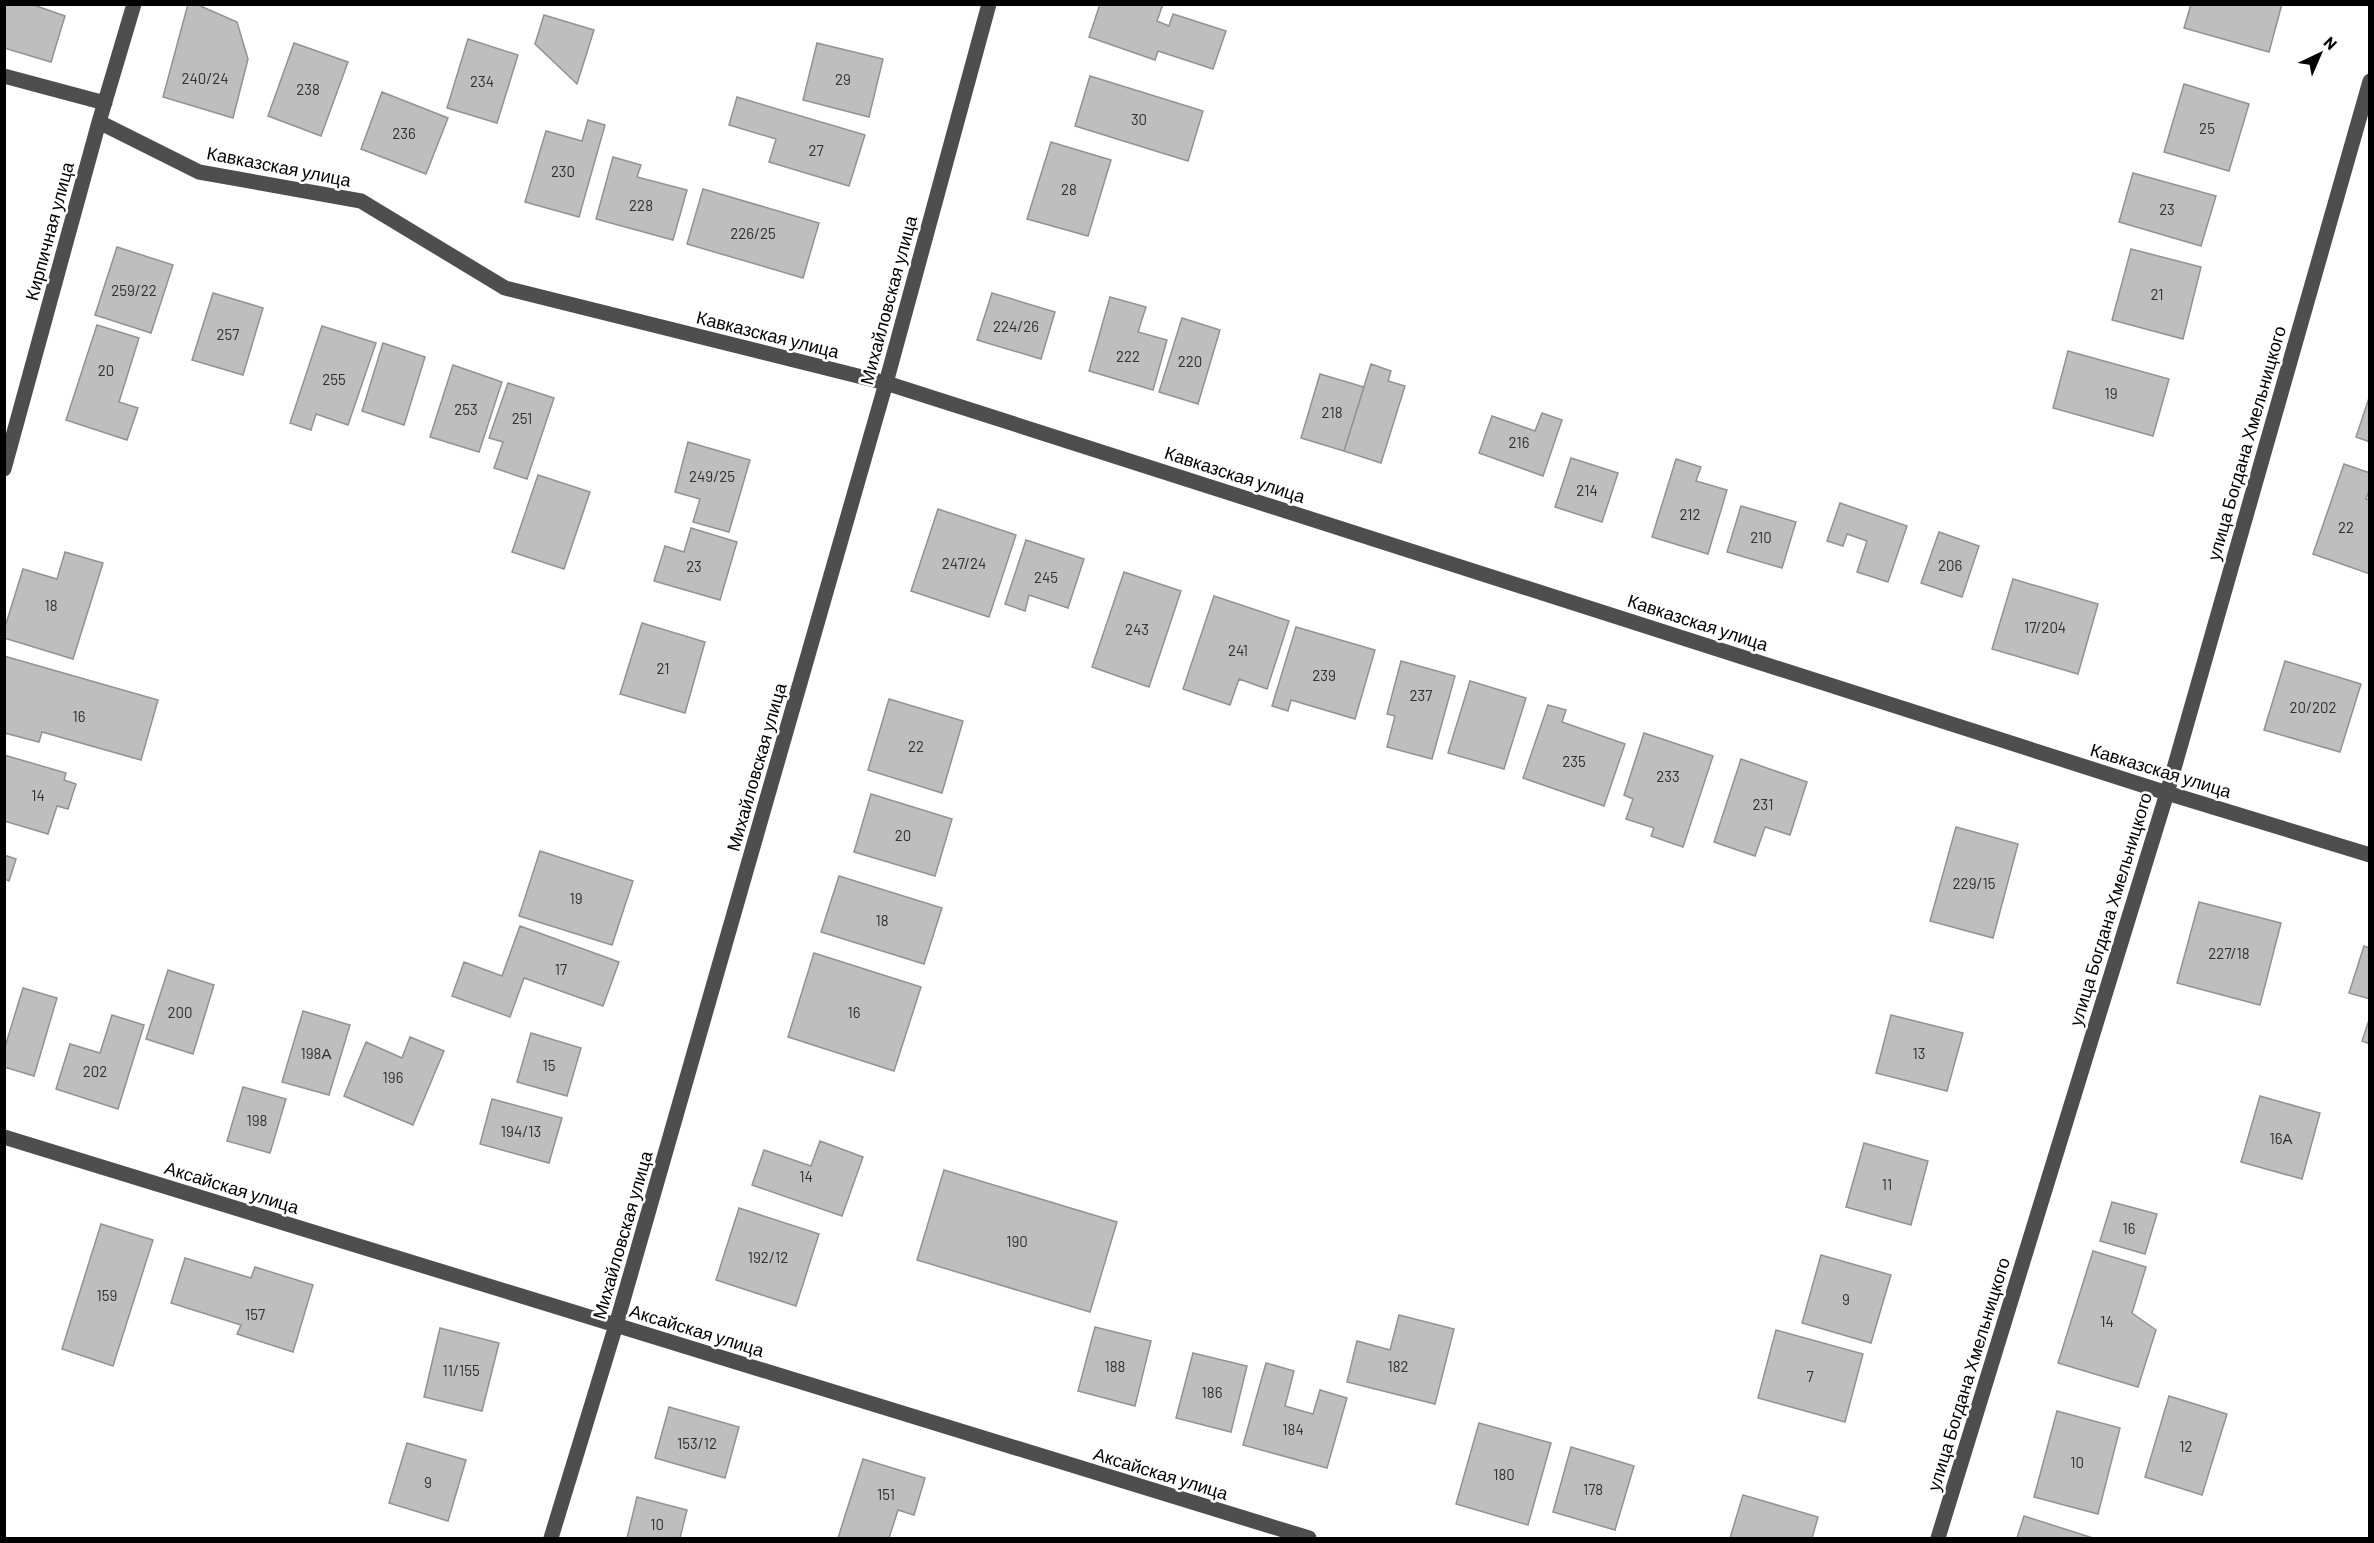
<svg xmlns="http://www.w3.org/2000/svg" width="2374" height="1543" font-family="Barlow,sans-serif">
<rect width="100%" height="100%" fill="#fff"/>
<!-- building -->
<path fill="#bebebe" stroke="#929292" stroke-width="1.5" d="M4,4H31L65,16L51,62L4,48Z
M188,4H196L237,22L248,59L233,118L163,97Z
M1100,4H1163L1157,21L1169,26L1173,14L1226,31L1213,69L1158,51L1155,60L1089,37Z
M2191,4H2282L2269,52L2184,28Z
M544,15L594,30L577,84L535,44Z
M468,39L518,55L497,123L447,108Z
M294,43L348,62L321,136L268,116Z
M817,43L883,59L869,117L803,100Z
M1090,76L1203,111L1188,161L1075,126Z
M2184,84L2249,104L2229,171L2164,152Z
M382,92L448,118L426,174L361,149Z
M737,97L865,135L849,186L769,162L776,139L729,125Z
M588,120L605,125L579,217L525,202L546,131L582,141Z
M1051,142L1111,160L1088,236L1027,219Z
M613,157L641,165L637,177L687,190L673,240L596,219Z
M2133,173L2216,196L2201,246L2119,222Z
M703,189L819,223L803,278L687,244Z
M117,247L173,265L151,333L95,315Z
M2131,249L2201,267L2183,339L2112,320Z
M213,293L263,308L243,375L192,360Z
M992,293L1055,312L1041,359L977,340Z
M1110,297L1146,307L1138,332L1167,340L1153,390L1089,371Z
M1182,318L1220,330L1198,404L1159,392Z
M97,325L139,338L119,402L138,408L127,440L66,420Z
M322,326L376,343L348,425L316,414L311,430L290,423Z
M383,343L425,357L404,425L362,411Z
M2068,351L2169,379L2153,436L2053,408Z
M1371,364L1391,371L1388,381L1405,386L1381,463L1344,451Z
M453,365L502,382L479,452L430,437Z
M1320,374L1364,387L1344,451L1301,438Z
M508,383L554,398L527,479L494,468L503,442L489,438Z
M2370,395V442L2356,437Z
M1542,413L1562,420L1543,476L1479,453L1492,416L1535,431Z
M688,442L750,460L729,532L693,522L700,499L675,492Z
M1571,458L1618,473L1602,522L1555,507Z
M1676,459L1701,467L1696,481L1727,490L1708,554L1652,537Z
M2344,464L2370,473V488L2366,499L2370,500V574L2313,554Z
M538,475L590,492L564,569L512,552Z
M1840,503L1907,526L1888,582L1857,572L1867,541L1847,534L1843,546L1827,541Z
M1741,506L1796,522L1782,568L1727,552Z
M938,509L1016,535L989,617L911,591Z
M691,528L737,542L720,600L654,581L665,546L684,552Z
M1939,532L1979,546L1962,597L1921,583Z
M1026,540L1084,559L1068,608L1029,595L1025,611L1005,604Z
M65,552L103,563L73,659L4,638V630L23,569L57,579Z
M1124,572L1181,591L1149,687L1092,667Z
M2013,579L2098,604L2078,674L1992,649Z
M1214,596L1289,621L1267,689L1239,679L1230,705L1183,689Z
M642,623L705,642L685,713L620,694Z
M1296,627L1375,650L1355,719L1291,700L1288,711L1272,706Z
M4,656L158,700L141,760L42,732L39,742L4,733Z
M1401,661L1455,676L1432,759L1387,747L1395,716L1387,714Z
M2285,661L2361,684L2340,752L2264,730Z
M1470,681L1526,698L1504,769L1448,753Z
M889,699L963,721L942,793L868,770Z
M1548,705L1566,710L1562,722L1625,744L1604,806L1523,778Z
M1644,733L1713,756L1683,847L1651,836L1654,828L1626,819L1633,799L1624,795Z
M4,755L66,773L64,780L76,784L68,809L57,806L48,834L4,821Z
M1741,759L1807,782L1790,835L1765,827L1755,856L1714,842Z
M871,794L952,819L935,876L854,852Z
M1956,827L2018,844L1993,938L1930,921Z
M540,851L633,881L612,945L519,916Z
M4,855L16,859L9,881L4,879Z
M839,876L942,908L924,964L821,932Z
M2199,902L2281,923L2260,1005L2177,983Z
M520,926L619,962L603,1006L524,978L510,1017L452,996L464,962L502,976Z
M2364,946L2370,948V999L2349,993Z
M814,953L921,987L894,1071L788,1037Z
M168,970L214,985L193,1054L146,1039Z
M23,988L57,998L34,1076L4,1067V1050Z
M303,1011L350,1025L329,1095L282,1082Z
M112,1015L144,1025L118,1109L56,1089L70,1044L100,1053Z
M1891,1015L1963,1033L1947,1091L1876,1073Z
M2370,1017V1044L2362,1041Z
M531,1033L581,1048L567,1096L517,1082Z
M410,1037L444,1051L413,1125L344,1096L366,1042L402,1058Z
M243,1087L286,1099L270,1153L227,1141Z
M2260,1096L2320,1113L2302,1179L2241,1162Z
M492,1099L562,1118L549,1163L480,1144Z
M820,1141L863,1157L842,1216L752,1185L764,1150L811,1166Z
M1864,1143L1928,1161L1911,1225L1846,1207Z
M944,1170L1117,1222L1090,1312L917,1260Z
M2112,1202L2157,1214L2145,1254L2100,1241Z
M739,1208L819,1234L796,1306L716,1280Z
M101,1224L153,1240L113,1366L62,1349Z
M2093,1251L2146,1267L2132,1313L2156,1330L2138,1387L2058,1363Z
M1821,1255L1891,1275L1871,1343L1802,1323Z
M185,1258L251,1278L255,1267L313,1285L293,1352L237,1334L241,1325L171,1303Z
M1399,1315L1454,1329L1435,1404L1347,1382L1357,1341L1390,1350Z
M1095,1327L1151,1341L1135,1406L1078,1391Z
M440,1328L499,1343L482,1411L424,1397Z
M1776,1330L1863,1354L1845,1422L1758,1398Z
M1193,1353L1247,1366L1231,1432L1176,1418Z
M1266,1363L1294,1371L1285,1406L1313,1414L1320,1390L1347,1398L1327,1468L1243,1445Z
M2169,1396L2227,1414L2202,1495L2145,1477Z
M669,1407L739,1427L725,1478L655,1458Z
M2057,1411L2120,1428L2098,1514L2034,1497Z
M1479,1423L1551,1443L1528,1525L1456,1504Z
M407,1443L466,1460L448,1521L389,1503Z
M1571,1447L1634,1466L1615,1530L1553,1512Z
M863,1459L925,1478L914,1515L898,1510L889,1538H838Z
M1743,1495L1818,1517L1812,1538H1730Z
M637,1497L687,1510L680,1538H627Z
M2024,1516L2093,1538H2017Z"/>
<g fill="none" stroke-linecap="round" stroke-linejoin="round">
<!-- minor -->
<path stroke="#4e4e4e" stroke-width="15" d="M4,76L105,103
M99,122L199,172L361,201L505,288L886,383L2167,793L2370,855
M4,469L99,122L134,4
M4,1137L1309,1538
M551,1538L616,1325L886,383L989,4
M1938,1538L2167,793L2370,81"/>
</g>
<g text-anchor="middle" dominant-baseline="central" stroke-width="5" stroke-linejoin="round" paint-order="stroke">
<!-- number labels -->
<g font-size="15" fill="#303030">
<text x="205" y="78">240/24</text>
<text x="843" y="79">29</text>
<text x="482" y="81">234</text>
<text x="308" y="89">238</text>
<text x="1139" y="119">30</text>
<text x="2207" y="128">25</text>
<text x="404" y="133">236</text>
<text x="816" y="150">27</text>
<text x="563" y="171">230</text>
<text x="1069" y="189">28</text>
<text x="641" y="205">228</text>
<text x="2167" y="209">23</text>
<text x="753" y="233">226/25</text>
<text x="134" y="290">259/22</text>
<text x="2157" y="294">21</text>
<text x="1016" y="326">224/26</text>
<text x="228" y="334">257</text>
<text x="1128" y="356">222</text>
<text x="1190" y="361">220</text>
<text x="106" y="370">20</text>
<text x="334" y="379">255</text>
<text x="2111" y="393">19</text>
<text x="466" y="409">253</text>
<text x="1332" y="412">218</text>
<text x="522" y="418">251</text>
<text x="1519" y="442">216</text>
<text x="712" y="476">249/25</text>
<text x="1587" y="490">214</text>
<text x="1690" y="514">212</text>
<text x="2346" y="527">22</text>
<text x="1761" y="537">210</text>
<text x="964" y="563">247/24</text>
<text x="1950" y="565">206</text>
<text x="694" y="566">23</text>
<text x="1046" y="577">245</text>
<text x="51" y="605">18</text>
<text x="2045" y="627">17/204</text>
<text x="1137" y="629">243</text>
<text x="1238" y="650">241</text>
<text x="663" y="668">21</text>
<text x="1324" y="675">239</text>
<text x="1421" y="695">237</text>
<text x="2313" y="707">20/202</text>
<text x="79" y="716">16</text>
<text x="916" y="746">22</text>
<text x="1574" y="761">235</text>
<text x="1668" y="776">233</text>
<text x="38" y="795">14</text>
<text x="1763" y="804">231</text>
<text x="903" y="835">20</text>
<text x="1974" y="883">229/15</text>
<text x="576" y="898">19</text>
<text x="882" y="920">18</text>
<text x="2229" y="953">227/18</text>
<text x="561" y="969">17</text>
<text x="180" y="1012">200</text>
<text x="854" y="1012">16</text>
<text x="316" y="1053">198А</text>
<text x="1919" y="1053">13</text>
<text x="549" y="1065">15</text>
<text x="95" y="1071">202</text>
<text x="393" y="1077">196</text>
<text x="257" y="1120">198</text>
<text x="521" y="1131">194/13</text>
<text x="2281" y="1138">16А</text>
<text x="806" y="1176">14</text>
<text x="1887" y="1184">11</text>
<text x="2129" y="1228">16</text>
<text x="1017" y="1241">190</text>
<text x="768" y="1257">192/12</text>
<text x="107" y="1295">159</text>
<text x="1846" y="1299">9</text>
<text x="255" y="1314">157</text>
<text x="2107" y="1321">14</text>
<text x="1115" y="1366">188</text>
<text x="1398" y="1366">182</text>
<text x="461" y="1370">11/155</text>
<text x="1810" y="1376">7</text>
<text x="1212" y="1392">186</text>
<text x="1293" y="1429">184</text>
<text x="697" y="1443">153/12</text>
<text x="2186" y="1446">12</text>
<text x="2077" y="1462">10</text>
<text x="1504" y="1474">180</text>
<text x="428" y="1482">9</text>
<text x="1593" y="1489">178</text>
<text x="886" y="1494">151</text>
<text x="657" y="1524">10</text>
</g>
<!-- street labels -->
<g font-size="18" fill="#000" stroke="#fff">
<text transform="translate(279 166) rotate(11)">Кавказская улица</text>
<text transform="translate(49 231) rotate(-75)">Кирпичная улица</text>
<text transform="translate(888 300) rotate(-75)">Михайловская улица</text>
<text transform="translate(768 334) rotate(14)">Кавказская улица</text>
<text transform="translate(2246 443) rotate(-74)">улица Богдана Хмельницкого</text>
<text transform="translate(1235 474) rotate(18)">Кавказская улица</text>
<text transform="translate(1698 622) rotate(18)">Кавказская улица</text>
<text transform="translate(756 767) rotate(-74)">Михайловская улица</text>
<text transform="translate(2161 770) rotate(17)">Кавказская улица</text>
<text transform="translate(2110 909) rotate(-73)">улица Богдана Хмельницкого</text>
<text transform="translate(232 1187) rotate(17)">Аксайская улица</text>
<text transform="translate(622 1235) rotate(-74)">Михайловская улица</text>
<text transform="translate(697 1330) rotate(17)">Аксайская улица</text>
<text transform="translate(1968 1374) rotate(-73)">улица Богдана Хмельницкого</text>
<text transform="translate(1161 1473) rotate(17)">Аксайская улица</text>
</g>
</g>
<!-- border -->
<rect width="2374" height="1543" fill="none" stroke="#000000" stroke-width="12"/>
<!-- north arrow -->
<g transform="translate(2320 54) rotate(44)" stroke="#ffffff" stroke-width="4.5" paint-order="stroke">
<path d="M0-4.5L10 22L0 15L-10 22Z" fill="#000000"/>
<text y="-9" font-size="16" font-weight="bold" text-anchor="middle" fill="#000000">N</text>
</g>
</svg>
